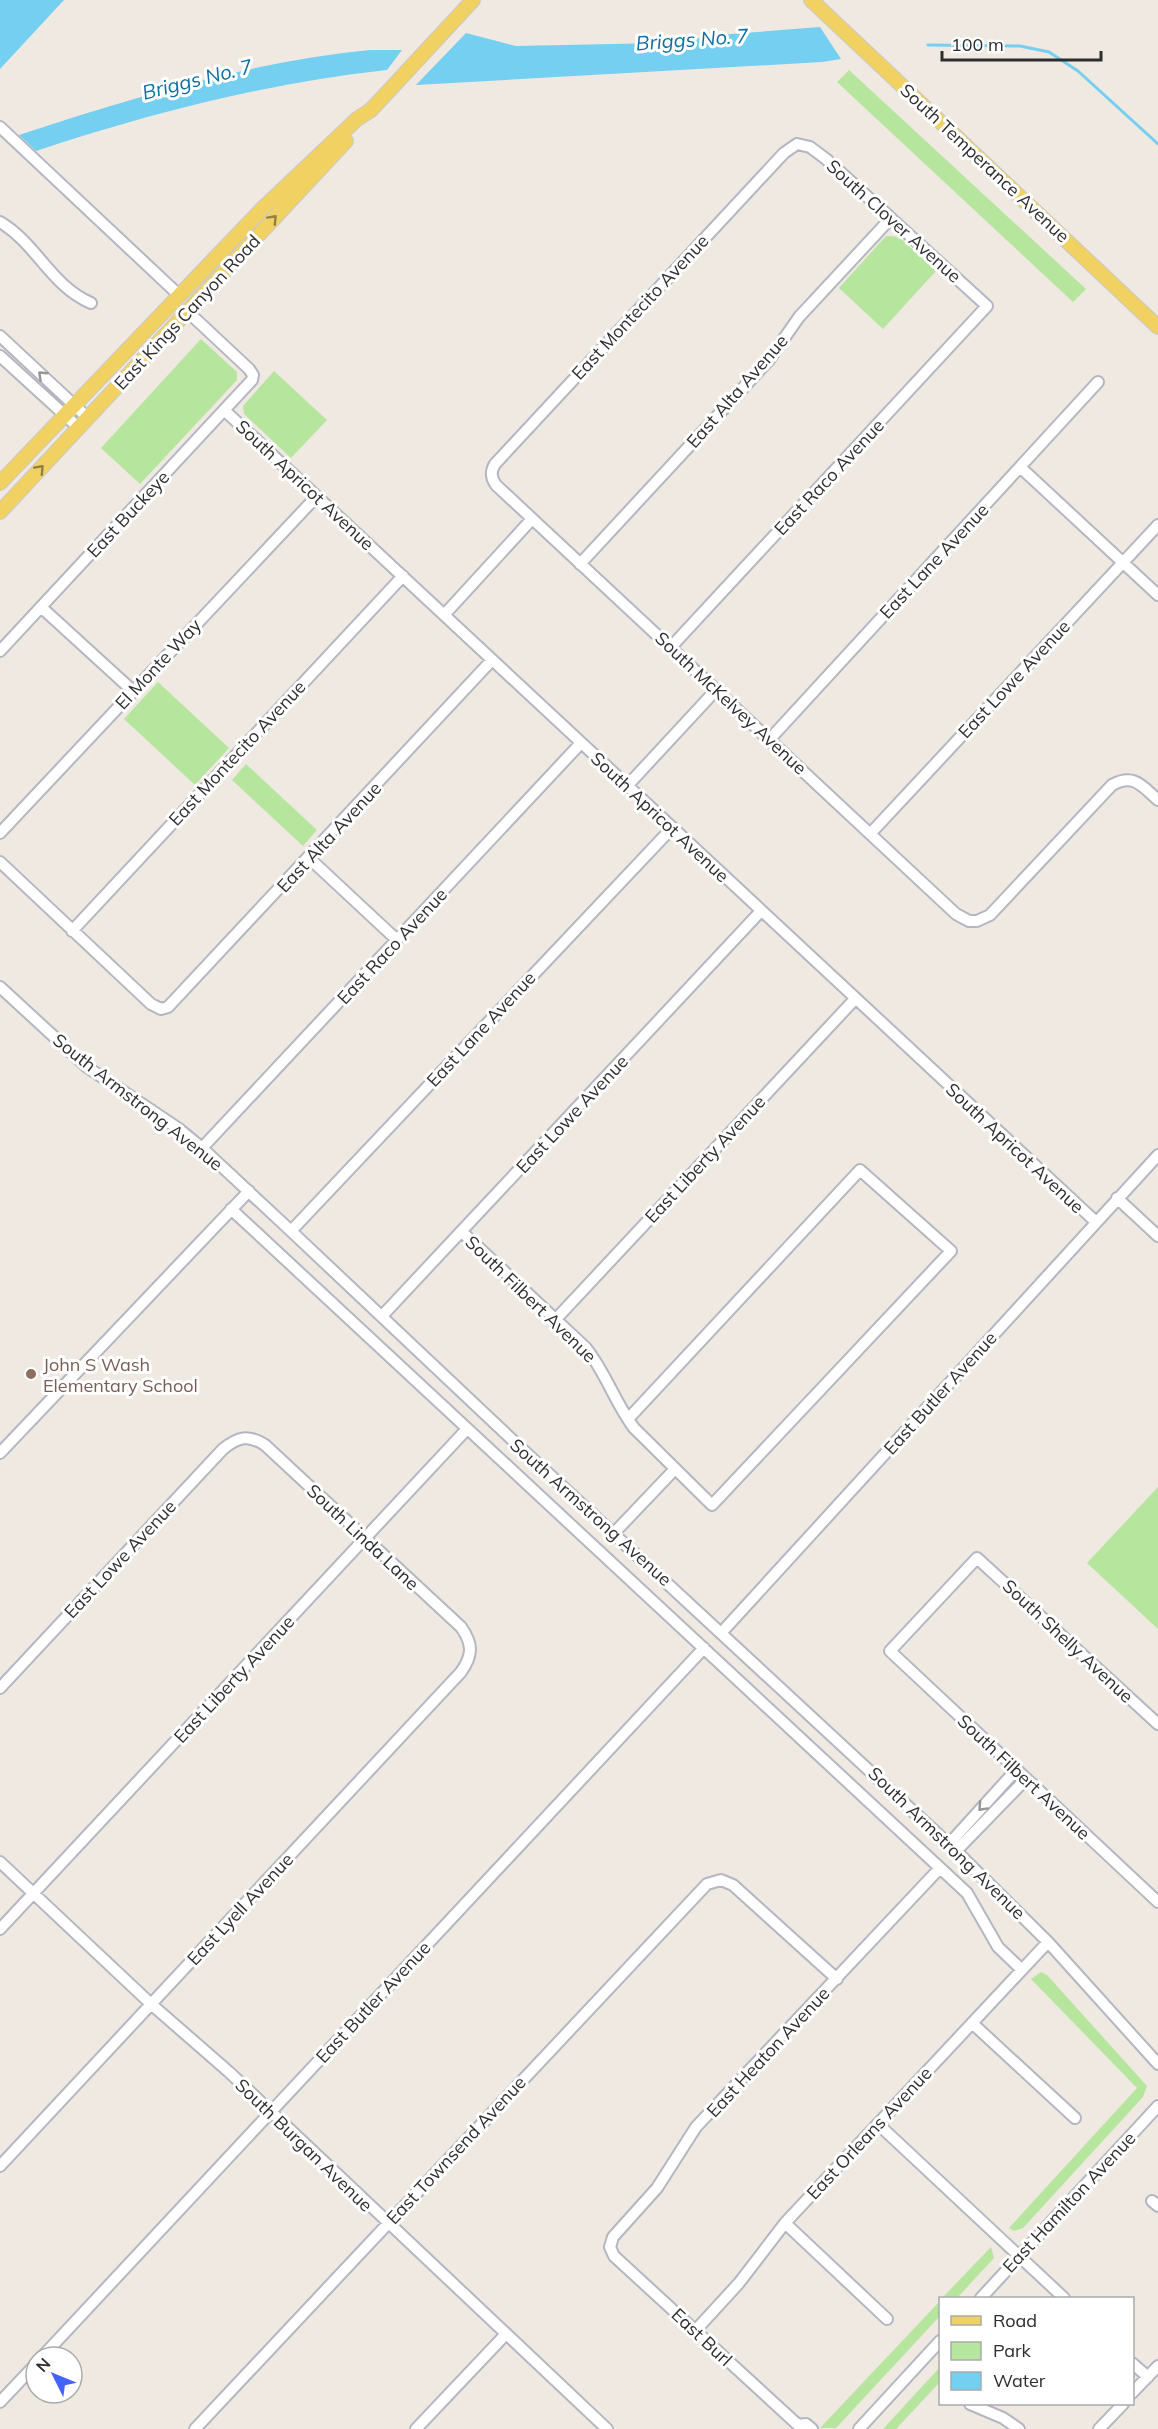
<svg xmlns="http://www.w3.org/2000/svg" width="1158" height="2429" font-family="Mulish,sans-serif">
<rect width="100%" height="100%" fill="#efe9e1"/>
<!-- green -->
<path fill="#b6e59e" d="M849,70L1086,289L1073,302L837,82Z
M886,236L899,237L936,271L883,329L839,288Z
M201,339L237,372V380L140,484L101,448Z
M274,371L327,420L291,458L244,414L243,406Z
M158,682L229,748L195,785L124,719Z
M246,764L317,830L303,846L232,780Z
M1158,1487V1629L1087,1563Z
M1041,1972L1047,1975L1147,2086L1143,2097L1023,2228L1014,2231L1009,2228L1137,2088L1031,1979Z
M991,2247L994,2258L957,2298H942Z
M940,2301V2316L836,2428H820Z
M940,2367V2382L896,2429H883Z"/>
<!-- water -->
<path fill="#75cff0" d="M0,0H64L0,69Z
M820,27L841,59L822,62L416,85L466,33L516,46L660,43L731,34Z
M370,50H402L387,70C267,83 151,113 36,151L19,135C134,97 250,62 370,50Z"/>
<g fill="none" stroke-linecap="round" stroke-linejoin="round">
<!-- stream -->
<path stroke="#75cff0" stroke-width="3" d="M928,45L1020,46L1049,52L1078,71L1158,144"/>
<defs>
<path id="minor" d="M0,127L180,296
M0,222C36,243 51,286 91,303
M0,336L88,418
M0,356L79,428
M224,410L1096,1222
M1020,467L1158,595
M580,564L769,360L799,317L891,218
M41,607L133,691
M444,615L532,519
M671,647L987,306L826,159L810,147L797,144L784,153L495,464C490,472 491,478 496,485L956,914L969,921H977L990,915L1112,785C1134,773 1142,786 1158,800
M0,651L252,380L253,375L249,369L187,311
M770,739L1098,382
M627,786L716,690
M0,833L317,496
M870,834L1158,525
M309,858L397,940
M0,862L151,1004L161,1009L168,1007L492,660
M72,931L403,576
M0,987L87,1067L179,1129L202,1148L291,1231L522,1449L956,1851L1048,1942L1158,2064
M202,1148L581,743
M1117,1198L1158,1236
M231,1209L967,1893L998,1947L1022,1970
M291,1231L672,828
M462,1232L586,1348C606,1373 615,1403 634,1428L712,1505L951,1251L860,1170L628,1419
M382,1316L761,911
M556,1319L855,999
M0,1453L249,1191
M615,1532L675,1469
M722,1632L1158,1155
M0,1688L223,1449C238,1437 248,1434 265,1445L461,1627C473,1644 473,1655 461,1672L0,2166
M1158,1724L977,1558L890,1651L1158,1902
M949,1844L1016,1770
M956,1851L1026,1779
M0,1862L151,2004L229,2072L607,2429
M0,1929L467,1429
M972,2023L1075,2118
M878,2124L1064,2298
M1152,2201L1158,2206
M785,2223L887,2319
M981,2298L1158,2106
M695,2331L739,2283L785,2223L1048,1942
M42,2357L704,1648
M1132,2363L1148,2377
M1132,2393L1158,2366
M0,2402L36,2364
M970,2404L1003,2418L1019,2429
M798,2425L614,2256L610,2247L613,2237L657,2188L696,2127L940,1868
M798,2425L806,2424L812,2429
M195,2429L707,1884L721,1880L733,1885L837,1979
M416,2429L505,2335
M859,2429L940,2341
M1099,2429L1123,2404"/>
<path id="major" d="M811,0L1158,327
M0,483L262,209L357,119L371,110L473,0
M0,512L346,141"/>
</defs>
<!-- minor casing -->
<use href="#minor" stroke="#b4b7c1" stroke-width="14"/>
<!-- major casing -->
<use href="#major" stroke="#c9c9c9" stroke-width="16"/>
<!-- minor -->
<use href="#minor" stroke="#fff" stroke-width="10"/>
<!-- major -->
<use href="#major" stroke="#f2d163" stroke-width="14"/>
</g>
<!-- one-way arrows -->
<defs><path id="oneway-chevron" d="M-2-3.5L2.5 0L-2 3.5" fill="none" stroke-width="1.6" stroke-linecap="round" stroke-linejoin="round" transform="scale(1.5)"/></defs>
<g stroke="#908048">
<use href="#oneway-chevron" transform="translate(273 219) rotate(-47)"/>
<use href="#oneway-chevron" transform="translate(40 469) rotate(-47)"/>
</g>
<g stroke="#969696">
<use href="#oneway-chevron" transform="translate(42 375) rotate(-137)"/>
<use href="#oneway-chevron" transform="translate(982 1807) rotate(133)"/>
</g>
<!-- markers -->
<circle fill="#8d6e63" stroke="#fff" stroke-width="2" cx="31" cy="1374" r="6"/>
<g text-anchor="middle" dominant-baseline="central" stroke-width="6" stroke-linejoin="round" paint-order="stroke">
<!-- street labels -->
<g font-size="18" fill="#2e2e2e" stroke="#fff">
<text transform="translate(985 163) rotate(43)">South Temperance Avenue</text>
<text transform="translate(894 221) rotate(42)">South Clover Avenue</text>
<text transform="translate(640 307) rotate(-47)">East Montecito Avenue</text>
<text transform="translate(187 312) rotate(-47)">East Kings Canyon Road</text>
<text transform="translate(737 391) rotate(-49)">East Alta Avenue</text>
<text transform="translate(829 477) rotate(-47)">East Raco Avenue</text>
<text transform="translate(305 485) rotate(43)">South Apricot Avenue</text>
<text transform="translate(128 514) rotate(-47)">East Buckeye</text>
<text transform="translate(934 561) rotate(-47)">East Lane Avenue</text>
<text transform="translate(158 664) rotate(-47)">El Monte Way</text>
<text transform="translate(1014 679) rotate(-47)">East Lowe Avenue</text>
<text transform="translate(731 703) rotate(43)">South McKelvey Avenue</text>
<text transform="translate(237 753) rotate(-47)">East Montecito Avenue</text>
<text transform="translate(660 817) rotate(43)">South Apricot Avenue</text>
<text transform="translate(329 837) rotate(-47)">East Alta Avenue</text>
<text transform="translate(392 946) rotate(-47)">East Raco Avenue</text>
<text transform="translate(481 1029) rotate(-47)">East Lane Avenue</text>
<text transform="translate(138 1102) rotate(38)">South Armstrong Avenue</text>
<text transform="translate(572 1114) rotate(-47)">East Lowe Avenue</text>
<text transform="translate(1015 1148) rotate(43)">South Apricot Avenue</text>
<text transform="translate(705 1159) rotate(-47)">East Liberty Avenue</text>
<text transform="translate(531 1299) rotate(44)">South Filbert Avenue</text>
<text transform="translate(940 1393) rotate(-48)">East Butler Avenue</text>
<text transform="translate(591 1512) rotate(42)">South Armstrong Avenue</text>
<text transform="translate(363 1537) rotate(43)">South Linda Lane</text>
<text transform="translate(120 1559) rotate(-47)">East Lowe Avenue</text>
<text transform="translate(1068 1641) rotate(43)">South Shelly Avenue</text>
<text transform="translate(234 1679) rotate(-47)">East Liberty Avenue</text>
<text transform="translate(1024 1777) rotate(43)">South Filbert Avenue</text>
<text transform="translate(947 1843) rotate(44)">South Armstrong Avenue</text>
<text transform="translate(240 1909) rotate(-47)">East Lyell Avenue</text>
<text transform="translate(373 2002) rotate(-47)">East Butler Avenue</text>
<text transform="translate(768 2052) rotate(-47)">East Heaton Avenue</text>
<text transform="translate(869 2133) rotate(-47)">East Orleans Avenue</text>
<text transform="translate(304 2145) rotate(44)">South Burgan Avenue</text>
<text transform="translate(456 2150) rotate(-47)">East Townsend Avenue</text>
<text transform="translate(1069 2202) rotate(-47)">East Hamilton Avenue</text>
<text transform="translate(702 2337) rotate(43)">East Burl</text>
</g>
<!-- education labels -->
<g font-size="18" fill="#785e54" stroke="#fff" text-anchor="start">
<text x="43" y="1364">John S Wash<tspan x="43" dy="21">Elementary School</tspan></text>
</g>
<!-- water labels -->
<g font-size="20" font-style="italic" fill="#0d6fa3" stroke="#fff">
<text transform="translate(692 39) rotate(-4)">Briggs No. 7</text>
<text transform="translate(197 79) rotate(-14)">Briggs No. 7</text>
</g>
</g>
<!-- legend -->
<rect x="939" y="2297" width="195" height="108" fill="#ffffff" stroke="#ababab" stroke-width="1.5"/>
<rect x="951" y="2316" width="30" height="9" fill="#f2d163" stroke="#ababab" stroke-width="1.5"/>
<text x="993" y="2327" font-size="18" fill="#2e2e2e">Road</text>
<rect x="951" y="2342" width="30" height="18" fill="#b6e59e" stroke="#ababab" stroke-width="1.5"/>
<text x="993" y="2357" font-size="18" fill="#2e2e2e">Park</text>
<rect x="951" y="2372" width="30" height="18" fill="#75cff0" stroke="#ababab" stroke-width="1.5"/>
<text x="993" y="2387" font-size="18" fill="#2e2e2e">Water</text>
<!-- north arrow -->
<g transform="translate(54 2375) rotate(313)"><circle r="28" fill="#ffffff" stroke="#ababab" stroke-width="1.5"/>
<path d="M0-4.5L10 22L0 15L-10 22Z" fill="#4264fb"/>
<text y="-9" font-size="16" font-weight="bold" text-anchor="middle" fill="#2e2e2e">N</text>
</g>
<!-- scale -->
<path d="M942 51v9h159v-9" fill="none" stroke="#2e2e2e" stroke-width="3"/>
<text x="951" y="51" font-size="18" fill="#2e2e2e" stroke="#ffffff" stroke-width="4.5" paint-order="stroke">100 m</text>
</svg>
